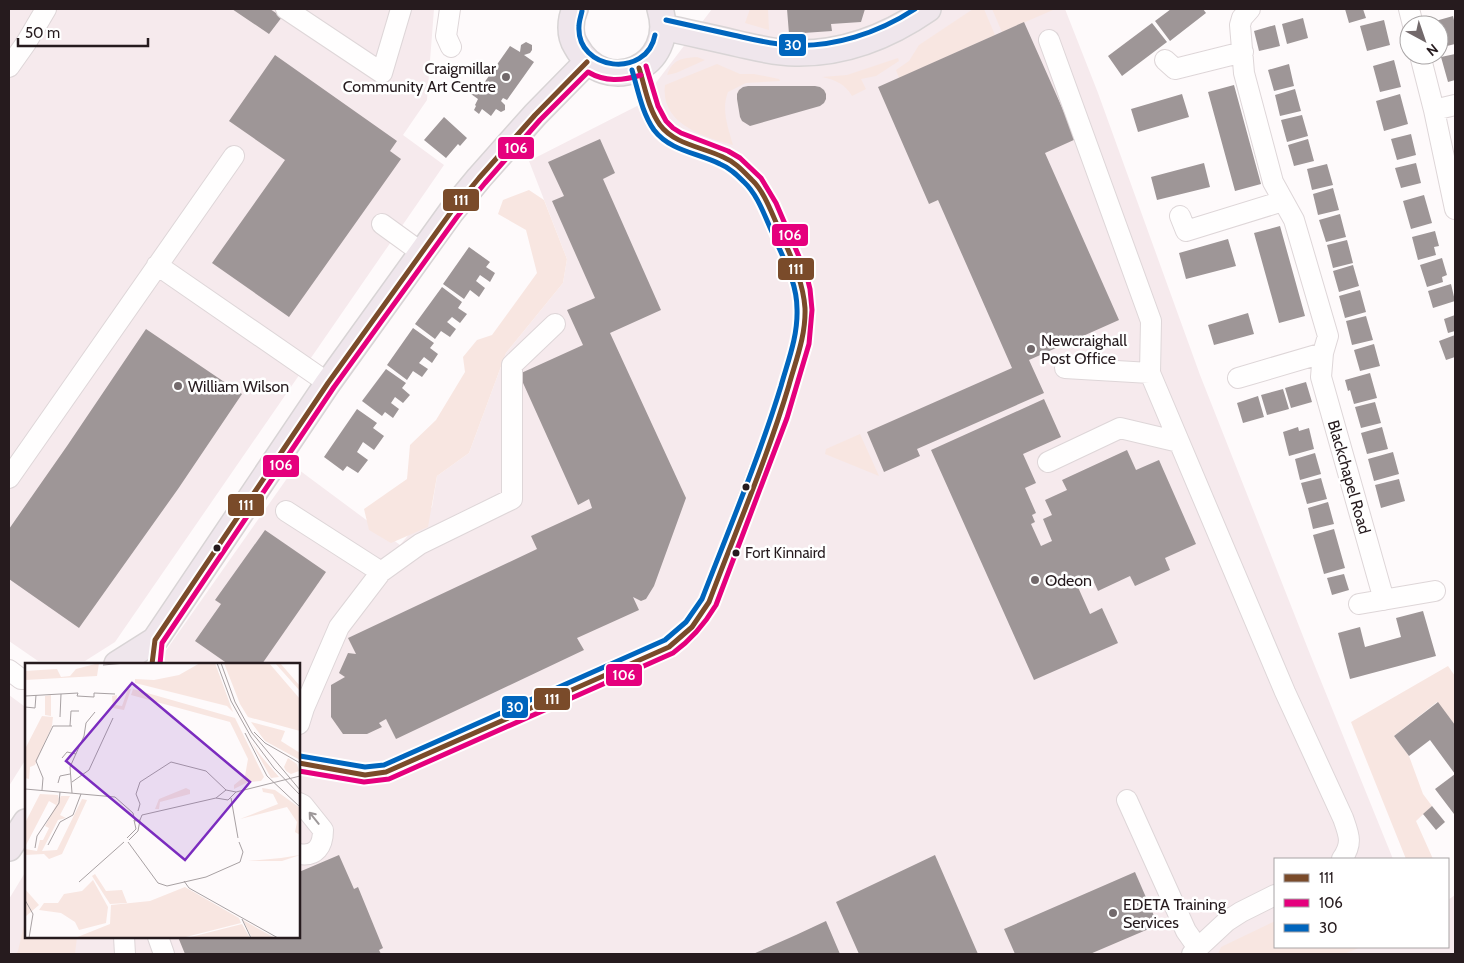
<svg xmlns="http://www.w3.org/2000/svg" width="1464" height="963" font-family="Cabin,sans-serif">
<rect width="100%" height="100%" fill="#fefafb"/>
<!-- built -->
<path fill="#f6eaed" d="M9,9H434L427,100L403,135L444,165L115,642L85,661H38L9,641Z
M712,9H1065L1098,93L1200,375L1310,654L1393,859H1275V947H1448V900L1455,895V954H9V899L26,871V937H299V664H159L160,659L295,467L400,545L432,507L437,476L469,453L506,353L563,283L567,259L529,161L639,105Z
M9,695L24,706L26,724V759L9,786Z"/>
<!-- green -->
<path fill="#f8e6e1" d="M750,9H768L769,30L745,23Z
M973,9H984L995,35L899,78L896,70L909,61L919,45Z
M992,9H1053V10L1002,32Z
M697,57L705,60L676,73L667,75C673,59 682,58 697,57Z
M898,58L899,61L876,76L861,79L866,89L852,96C845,84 836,80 822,77L847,75Z
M717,64L740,74H754L779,79L780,81L746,83L728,92C721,109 728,128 733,145C704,137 660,124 665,85Z
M529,190L544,200L567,259L563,283L506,353L469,453L437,476L428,527L391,543L369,530L364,509L407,479L410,445L436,420L465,372L463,357L477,340L492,335L537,273L526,230L498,214L503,200Z
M860,434L879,476L825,454L826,449Z
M1448,666L1455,676V725L1437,702L1394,736L1409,756L1423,794L1432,806L1416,821L1433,859H1406L1351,722Z
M26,916V937H77L75,954H16L18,951Z
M1275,921V947H1361L1344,954H1218L1221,947Z"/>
<!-- building -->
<path fill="#9e9697" d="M232,9H270L282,17L269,34Z
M787,9H865L861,22L831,24L832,31L789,34Z
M1171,9H1203L1206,13L1170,41L1155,21Z
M1345,9H1363L1366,18L1349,23Z
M1453,16L1455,24V44L1439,48V25H1433L1432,22Z
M1303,18L1308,38L1287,44L1282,24Z
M1384,20L1390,45L1367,51L1360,26Z
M1024,22L1076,139L1045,153L1119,320L1029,360L1044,393L917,449L920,456L884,472L867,432L1012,368L938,200L929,204L878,87Z
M1152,23L1167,42L1122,76L1108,56Z
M1275,25L1280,46L1259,51L1254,31Z
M526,42L532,45V50L530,53L524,55L534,62L507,100L503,98L501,101L505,105V110L501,112L496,109L491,116L482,109L479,114L474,110L476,106L475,105L478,99L471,94L480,81L484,83L510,46L520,52L521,45Z
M1455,54V80L1448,82L1441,57Z
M275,55L397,141L390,151L401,159L289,317L212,263L285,160L229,121Z
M1394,60L1401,87L1380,92L1373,66Z
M1289,64L1294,86L1274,91L1268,70Z
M1234,85L1261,184L1235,191L1208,92Z
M748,86H815L820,87L824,90L826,94V99L824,103L820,106L750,126L742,121L740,117L737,99V94L739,90L743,87Z
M1295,89L1301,111L1280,116L1275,95Z
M1182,94L1189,117L1138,132L1131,109Z
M1400,94L1408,124L1384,131L1376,101Z
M1302,115L1308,136L1287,142L1281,120Z
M444,117L467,138L460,146L458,144L446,158L424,140Z
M1411,134L1416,155L1397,160L1391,139Z
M600,139L615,173L603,179L661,310L610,333L686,498L654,586L646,599L641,601L633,597L639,610L577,638L584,650L396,739L386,719L379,723L382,727L367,734H343L331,717V685L345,677L339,673L348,653L356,654L348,638L537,549L531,536L592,508L589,499L578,505L519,374L583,345L567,310L595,298L552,201L564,196L548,162Z
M1308,139L1314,161L1294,166L1288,145Z
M1204,163L1210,187L1157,200L1151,177Z
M1416,163L1421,183L1401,188L1395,168Z
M1327,164L1333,185L1312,190L1307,169Z
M1333,188L1339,210L1318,215L1313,194Z
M1424,195L1432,223L1411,229L1403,201Z
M1340,214L1346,237L1326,242L1319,220Z
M1280,226L1305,316L1279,323L1254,233Z
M1435,231L1439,246L1434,247L1436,255L1418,260L1412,237Z
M1228,239L1236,266L1186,279L1179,253Z
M1347,240L1353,263L1333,268L1327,245Z
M469,247L490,262L486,267L495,273L490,282L480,275L476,281L485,288L479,297L470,290L464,299L443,284Z
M1442,258L1447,275L1442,277L1443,282L1427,287L1420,265Z
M1353,265L1359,286L1339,292L1333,271Z
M1451,284L1455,301L1433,308L1428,291Z
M442,287L462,302L458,308L467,314L460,323L452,317L447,322L456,329L450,337L441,331L435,339L415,324Z
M1360,290L1366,312L1345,318L1339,296Z
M1248,313L1254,334L1214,345L1208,325Z
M1455,315V331L1448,333L1444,319Z
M1366,316L1373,340L1352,345L1346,321Z
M413,328L434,343L430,348L438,354L432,363L424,357L419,363L428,369L422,377L413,371L407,380L387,365Z
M146,329L242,394L178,489L79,628L9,579V529L67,446Z
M1455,335V357L1446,360L1439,341Z
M1374,344L1380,366L1360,371L1354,350Z
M386,369L406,383L402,388L410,395L403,403L395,397L391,403L399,409L393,418L385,412L382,416L362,401Z
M1370,373L1377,398L1354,404L1350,390L1348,391L1345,380Z
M1306,382L1312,402L1291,408L1285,388Z
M1283,389L1289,409L1267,415L1261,395Z
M1258,396L1264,417L1243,423L1237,403Z
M1044,399L1061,437L1023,454L1036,483L1025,488L1036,513L1032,515L1035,522L1031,524L1041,546L1052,541L1043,519L1052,515L1045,500L1067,490L1062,480L1127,450L1136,470L1159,460L1196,544L1165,558L1170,570L1135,586L1130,576L1098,591L1092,578L1077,585L1090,614L1102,608L1118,643L1034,680L931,450Z
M1375,402L1381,423L1361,428L1355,407Z
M357,409L377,423L373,428L384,436L374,450L363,442L357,452L368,460L358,473L347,466L343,471L324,457Z
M1298,427L1299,431L1309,428L1314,449L1289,456L1283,432Z
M1382,427L1388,449L1367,454L1361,433Z
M1393,452L1399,474L1374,481L1368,459Z
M1315,453L1321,474L1300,480L1295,459Z
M1321,478L1327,499L1307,504L1301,483Z
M1399,479L1405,501L1381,508L1375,485Z
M1328,502L1334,524L1313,529L1308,508Z
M1334,529L1345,568L1324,574L1313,535Z
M265,530L326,572L262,664H228L195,641L221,604L215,600Z
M1344,574L1349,590L1332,595L1327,578Z
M1423,611L1436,656L1350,679L1338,633L1360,627L1365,647L1401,637L1396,618Z
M1438,702L1455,725V774L1430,740L1409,756L1394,736Z
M1455,774V813L1454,814L1435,789Z
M1432,806L1445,822L1436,830L1423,814Z
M339,855L354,889L358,887L383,948L379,950L381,954H185L178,937H299V872Z
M935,855L978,954H859L836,902Z
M1135,872L1158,925L1090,954H1015L1004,929Z
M826,921L840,954H753L796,935Z"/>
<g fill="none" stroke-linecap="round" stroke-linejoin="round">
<defs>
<path id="minor" d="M286,9L382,73L401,9
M450,9L446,36L451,47
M1250,9L1242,18L1240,25L1244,73L1273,182L1294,220L1328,336L1323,353L1321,377L1384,600
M1409,9L1413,25
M1049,40L1151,321L1150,373L1285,692L1343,818C1349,835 1353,843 1342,859
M1420,55L1434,110L1455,209
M1165,60L1175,69L1243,52
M9,67L26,43L46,9
M1434,110L1455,105
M1180,216L1186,231L1283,201
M382,224L422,253
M157,265L328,383
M1065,368L1150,373
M1238,378L1323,353
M1048,462L1120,428L1179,442
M9,478L234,156
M286,511L381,572
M1359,604L1435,591
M9,670L21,679H26
M299,724L304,708L339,627L381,572L420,544L512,499V365L555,324
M299,763L365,775L386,772L669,647C689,633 696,623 709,602L780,415L802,342L805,310L803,290L799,276L769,206L755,182L736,164L724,157L678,140L668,134L660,125L651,109L639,68
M1127,800L1186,931L1198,948L1192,954
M299,803L303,805L323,830C323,846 316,857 299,854
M124,937L125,954
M158,937L164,954
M1198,948L1227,921L1241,912L1275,895"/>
<path id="major" d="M575,9C570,20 569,35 576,46C605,99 678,67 660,9
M664,27C689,33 714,38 739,44C757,48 776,53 795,53C844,54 889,36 928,9
M117,664L155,640L328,383L451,212L479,178L535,115L587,62
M9,848L26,822"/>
</defs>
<!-- minor casing -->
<use href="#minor" stroke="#ded6d8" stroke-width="22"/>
<!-- major casing -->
<use href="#major" stroke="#d8d4d5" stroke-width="28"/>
<!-- minor -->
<use href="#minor" stroke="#fffefe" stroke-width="20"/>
<!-- major -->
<use href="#major" stroke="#efe6ec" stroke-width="25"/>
<defs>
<path id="bus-1" d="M152,664L155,640L328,383L451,212L479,178L535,115L587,62
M299,763L365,775L386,772L669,647L692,627L709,602C736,530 767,459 789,385C796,360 806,335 805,308C803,280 790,255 779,229C772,214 764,191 752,180C743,171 735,162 723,157C702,147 674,144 660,125C648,108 645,87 639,68"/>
<path id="bus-2" d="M160,664L162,643L334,387L457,217L485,183L540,120L588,72C605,82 622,81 641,75
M299,771L364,782L389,779L673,653C691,640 704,625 716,605L787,418L809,344L812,310L810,289L806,273L776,203L761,178L740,158L728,151L681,133L673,128L666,121L658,106L646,66"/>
<path id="bus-3" d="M582,11C581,16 579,21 579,26C576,71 647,79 655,35
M666,20C688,25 710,30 733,35C751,39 770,44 789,45C833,48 878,33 915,9
M300,756L365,767L384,765L665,640L686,622L702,599C729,529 759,458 781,386C788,361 798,336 797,309C797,282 783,258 773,234C765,217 758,195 744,182C737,175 730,168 720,164C698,153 670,151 654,130C642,113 638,90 632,70"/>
</defs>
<!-- bus-1 casing -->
<use href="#bus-1" stroke="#fff" stroke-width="9"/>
<!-- bus-2 casing -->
<use href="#bus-2" stroke="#fff" stroke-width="9"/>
<!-- bus-3 casing -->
<use href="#bus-3" stroke="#fff" stroke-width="9"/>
<!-- bus-1 -->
<use href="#bus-1" stroke="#7a4b2a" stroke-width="5"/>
<!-- bus-2 -->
<use href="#bus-2" stroke="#e5007d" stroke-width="5"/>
<!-- bus-3 -->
<use href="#bus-3" stroke="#0065bd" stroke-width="5"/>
</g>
<!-- one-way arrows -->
<defs><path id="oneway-shaft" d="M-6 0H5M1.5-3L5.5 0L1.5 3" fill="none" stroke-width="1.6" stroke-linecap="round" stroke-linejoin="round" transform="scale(1.25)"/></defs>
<use stroke="#9d9899" href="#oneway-shaft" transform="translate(314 818) rotate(-129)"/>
<!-- markers -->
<g fill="#72696b" stroke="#fff" stroke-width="2">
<circle cx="506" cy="77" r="5"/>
<circle cx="1031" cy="349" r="5"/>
<circle cx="178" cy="386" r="5"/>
<circle cx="1035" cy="580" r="5"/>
<circle cx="1113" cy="913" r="5"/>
</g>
<g fill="#261b1e" stroke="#fff" stroke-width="2">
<circle cx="746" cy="487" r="4.5"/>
<circle cx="217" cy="548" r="4.5"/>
<circle cx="736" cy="553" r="4.5"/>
</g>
<g text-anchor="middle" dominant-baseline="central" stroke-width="5" stroke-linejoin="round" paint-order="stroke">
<!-- bus labels -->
<g font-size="15" fill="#261b1e" stroke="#fff" text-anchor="start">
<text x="745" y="553">Fort Kinnaird</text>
</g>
<!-- poi labels -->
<g font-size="16" fill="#261b1e" stroke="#fff" text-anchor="start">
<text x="496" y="68" text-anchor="end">Craigmillar<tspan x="496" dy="18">Community Art Centre</tspan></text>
<text x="1041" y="340">Newcraighall<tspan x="1041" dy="18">Post Office</tspan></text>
<text x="188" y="386">William Wilson</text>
<text x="1045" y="580">Odeon</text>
<text x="1123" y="904">EDETA Training<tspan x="1123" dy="18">Services</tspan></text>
</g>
<!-- street labels -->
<g font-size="16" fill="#261b1e" stroke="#fff">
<text transform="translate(1349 477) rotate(74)">Blackchapel Road</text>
</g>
</g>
<!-- overview -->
<g transform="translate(25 663)">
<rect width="275" height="275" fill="#fefafb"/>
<path d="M74,0L72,13L0,17V8L32,6L36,14L45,13L51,6ZM175,0H190L208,49L202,43L110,20V16L129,17L154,12ZM199,0H244L275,36V68L223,54L215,41ZM250,0H255L275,23V28ZM103,26H106L99,47L88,45L87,33L92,32L91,42L97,43ZM108,26L210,55L239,114L236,118L223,119L209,126V122L220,113L223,96L205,59L106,32ZM26,32V53L20,52V33ZM17,53L28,54L27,63L10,102L5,104L4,116L0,115V86ZM226,59L260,68L256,78L275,90V97L240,78ZM225,77L236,93L254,114L246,115ZM263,95L272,101L274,108L266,111L261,108L259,104ZM161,125L165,127V131L135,139L134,146H130L134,136ZM237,125L250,127L275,145V172L270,169L272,159L262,144L215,156L253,141L248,131L238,129ZM15,131L33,132L34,136L31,142L24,138L0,184V160ZM36,133H45L35,152L41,155L33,157L17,188L32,187L57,136L62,137L37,191L24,196L19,191L0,192V186L12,188L15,177H18L24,165L20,163ZM275,192L257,198H223L256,195ZM70,211L81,228L97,227L102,240L85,241L67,213ZM68,217L83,244L81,260L54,267L50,259L36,250L14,247L19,240H33L39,231L57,228ZM160,224L214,255L216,260L157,275H50L85,261L86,242L125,238ZM0,226L14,242L0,254ZM218,257L250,275H227ZM217,261L225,275H162Z" fill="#f8e6e1"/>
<path fill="none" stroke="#a8a1a3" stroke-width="1" d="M192,0L206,38L226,74L249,105L275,132M196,0L210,39L227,70L275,127M78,2L101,0M0,33L53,30L52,33L69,34V30L90,31M0,44L10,45L11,32M35,54L36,31M45,63L46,48H54M229,69L240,80L275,100M220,70L242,113L275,144M37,95L42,89L51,91M47,119L64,107L88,55M33,120L35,113L45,111M0,126L90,134L108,150M17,127L18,115L11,98L28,63H47M47,130L45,104L59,73L61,60L70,49M191,135L203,137L211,129L275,113M206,135L213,175M113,148L115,141L111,131L115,119L146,99L181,108L201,127M108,150L110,158L115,157L117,152M117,152L191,135L201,127L211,129M102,175L111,166L109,157M104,177L113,168L115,157M103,179L133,220L142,223L181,214L215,199L218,189L214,179M23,182L35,159L48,152L56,131M10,185L12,173L34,140L35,129M159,218L164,225L253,275M54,219L99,179M0,237L8,251L4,275M217,256L226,275"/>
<path fill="#7b2cbf" fill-opacity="0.15" stroke="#7b2cbf" stroke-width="2.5" d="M107,20L225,119L160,197L41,98Z"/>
<rect width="275" height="275" fill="none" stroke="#261b1e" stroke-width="2.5"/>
</g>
<g stroke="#fff" stroke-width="2">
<rect x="778" y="33" width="29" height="24" rx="5" fill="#0065bd"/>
<rect x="497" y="136" width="38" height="24" rx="5" fill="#e5007d"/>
<rect x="442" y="188" width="38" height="24" rx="5" fill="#7a4b2a"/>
<rect x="771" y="223" width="38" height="24" rx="5" fill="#e5007d"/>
<rect x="777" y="257" width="38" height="24" rx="5" fill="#7a4b2a"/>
<rect x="262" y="454" width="38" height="24" rx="5" fill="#e5007d"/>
<rect x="227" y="493" width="38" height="24" rx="5" fill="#7a4b2a"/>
<rect x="605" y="663" width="38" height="24" rx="5" fill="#e5007d"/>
<rect x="533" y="687" width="38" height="24" rx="5" fill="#7a4b2a"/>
<rect x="501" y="695" width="28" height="24" rx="5" fill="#0065bd"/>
</g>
<g font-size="14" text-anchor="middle" font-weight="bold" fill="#fff">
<text x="793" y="50">30</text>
<text x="516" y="153">106</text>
<text x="461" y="205">111</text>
<text x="790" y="240">106</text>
<text x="796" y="274">111</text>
<text x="281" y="470">106</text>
<text x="246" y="510">111</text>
<text x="624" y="680">106</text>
<text x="552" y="704">111</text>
<text x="515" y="712">30</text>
</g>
<!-- border -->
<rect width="1464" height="963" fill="none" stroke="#261b1e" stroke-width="20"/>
<!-- legend -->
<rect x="1274" y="858" width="175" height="90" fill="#ffffff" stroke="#a8a4a5"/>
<rect x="1284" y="874" width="25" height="8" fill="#7a4b2a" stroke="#a8a4a5"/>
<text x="1319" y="883" font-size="15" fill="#261b1e">111</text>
<rect x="1284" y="899" width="25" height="8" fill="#e5007d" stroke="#a8a4a5"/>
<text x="1319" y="908" font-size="15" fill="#261b1e">106</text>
<rect x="1284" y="924" width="25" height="8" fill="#0065bd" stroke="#a8a4a5"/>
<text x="1319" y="933" font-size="15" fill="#261b1e">30</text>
<!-- north arrow -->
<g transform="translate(1424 40) rotate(140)"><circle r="24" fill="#ffffff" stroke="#a8a4a5"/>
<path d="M0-4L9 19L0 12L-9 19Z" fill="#72696b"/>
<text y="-8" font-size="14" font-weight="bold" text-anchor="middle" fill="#261b1e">N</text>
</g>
<!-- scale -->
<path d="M18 38v8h130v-8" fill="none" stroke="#261b1e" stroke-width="2.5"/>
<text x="25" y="38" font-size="15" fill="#261b1e" stroke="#ffffff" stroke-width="4" paint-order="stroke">50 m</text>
</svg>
